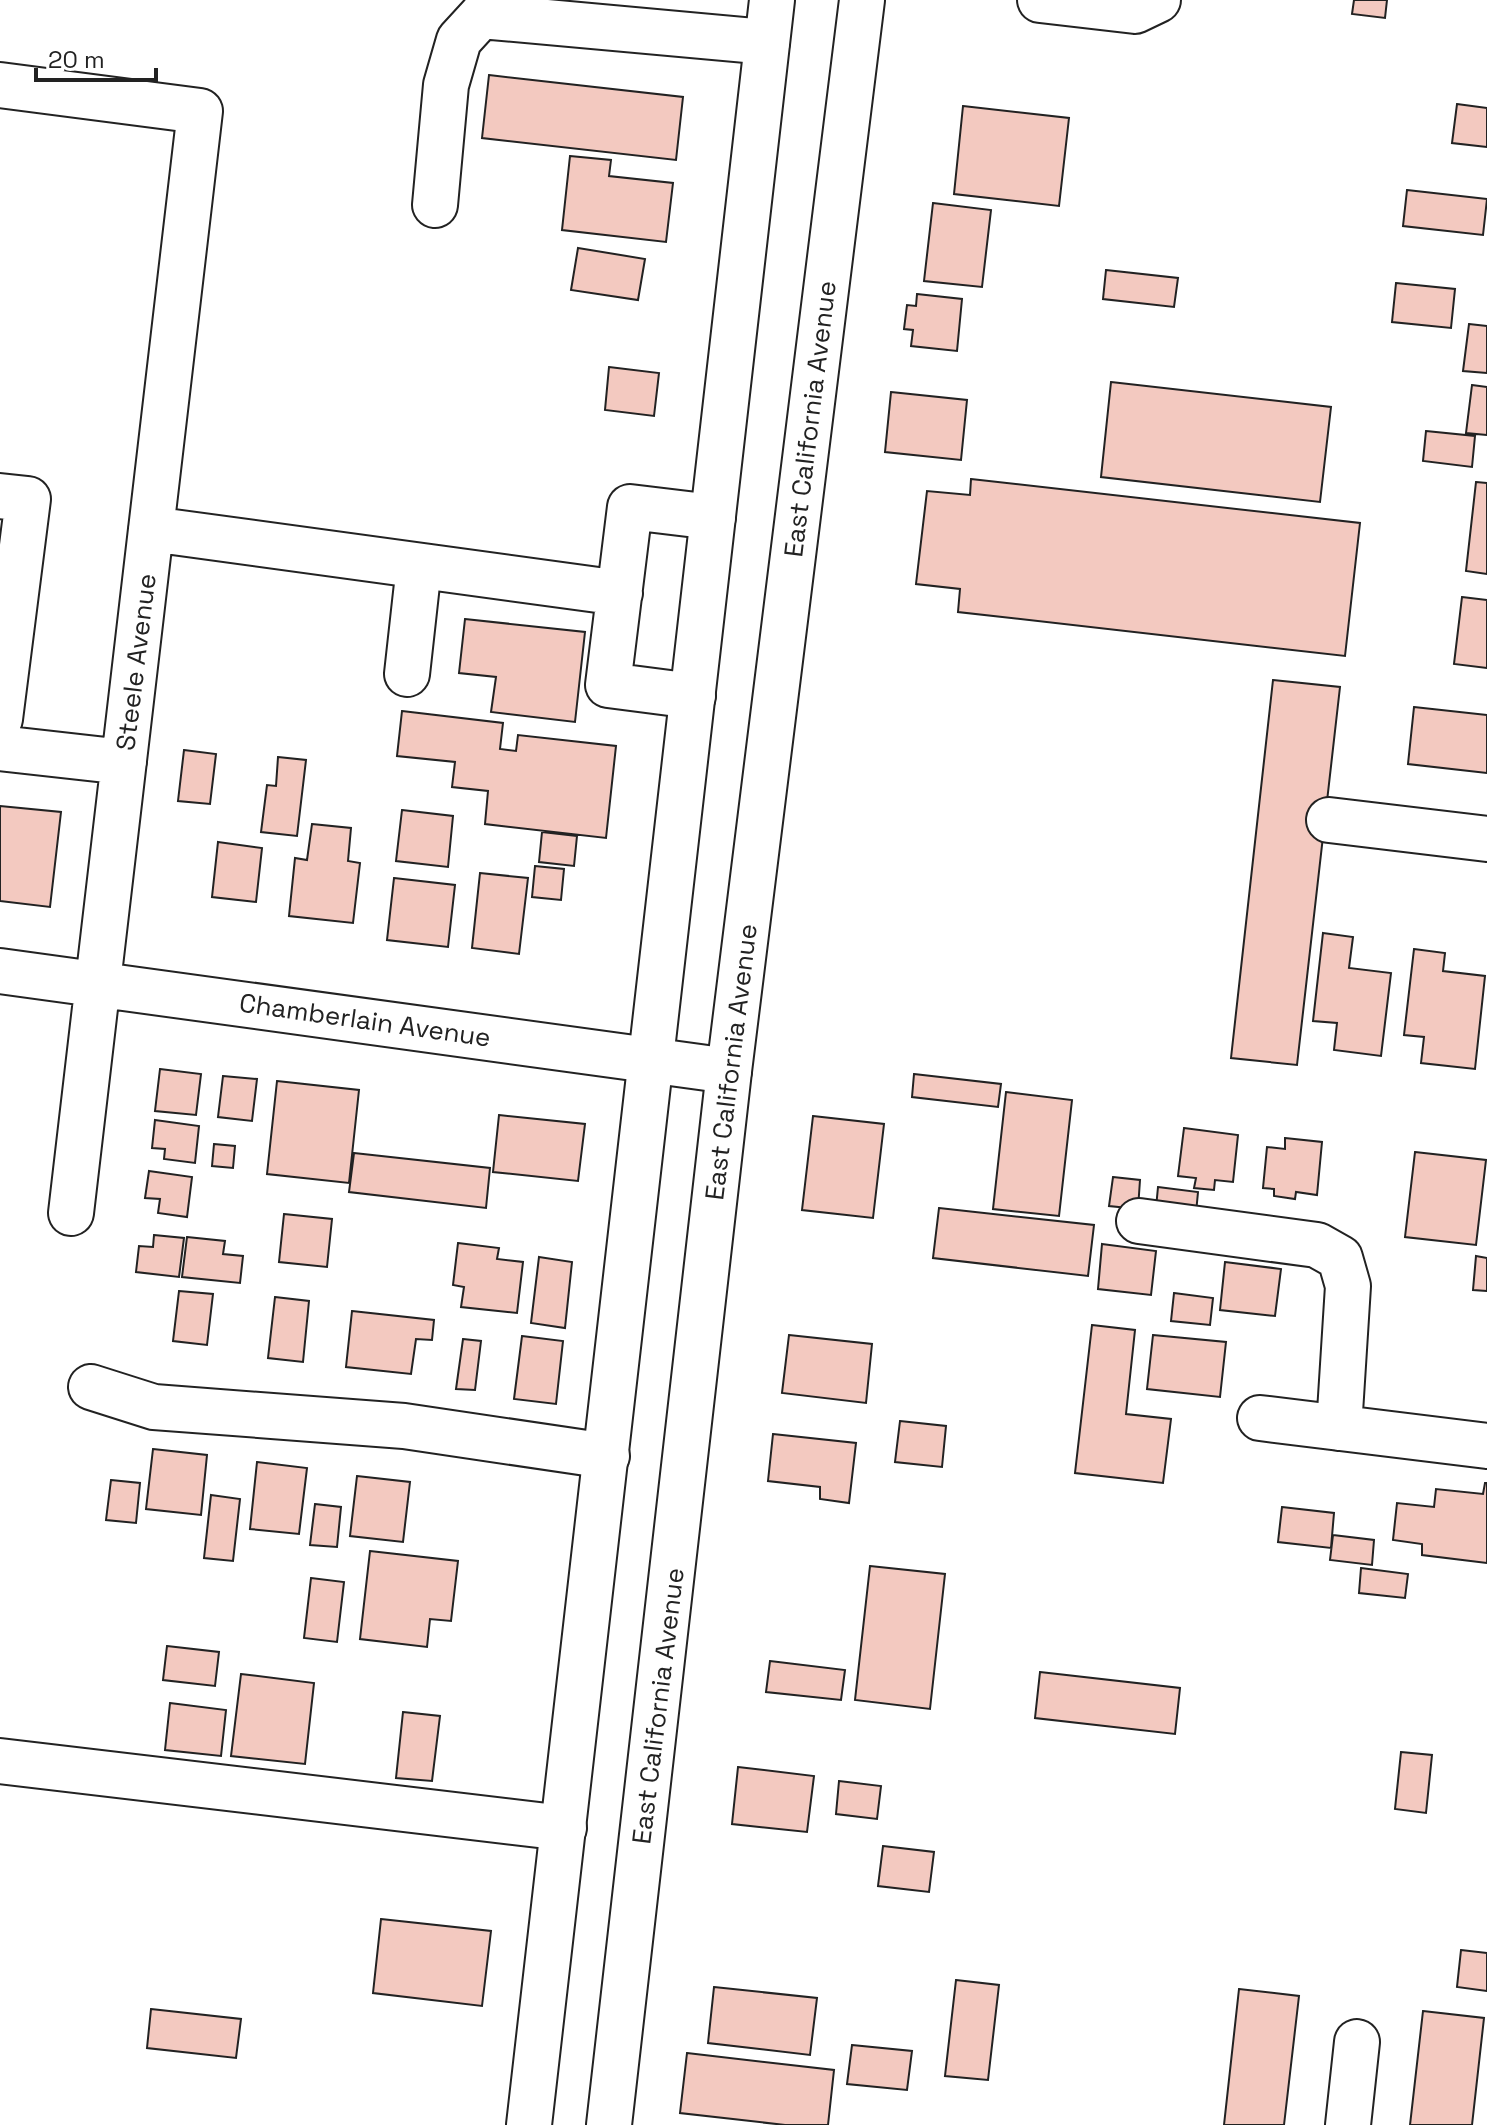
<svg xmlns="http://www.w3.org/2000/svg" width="1487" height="2125" font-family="'Space Grotesk',sans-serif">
<rect width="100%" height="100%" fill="#fff"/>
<!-- building -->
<path fill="#f3c9c0" stroke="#222" stroke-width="2" d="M1354,0H1387L1385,18L1352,14Z
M489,75L683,97L676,160L482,138Z
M1457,104L1487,108V147L1452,143Z
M963,106L1069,118L1059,206L954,194Z
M570,156L611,160L609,176L673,183L666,242L562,230Z
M1407,190L1487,199L1483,235L1403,226Z
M933,203L991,210L982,287L924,281Z
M578,248L645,259L638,300L571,290Z
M1106,270L1178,278L1174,307L1103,299Z
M1396,283L1455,289L1451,328L1392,322Z
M917,294L962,299L957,351L911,346L913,330L904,329L907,305L916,306Z
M1469,324L1487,326V373L1463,371Z
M609,367L659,373L654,416L605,410Z
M1111,382L1331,407L1320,502L1101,477Z
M1472,385L1487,387V435L1466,433Z
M891,392L967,400L961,460L885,452Z
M1426,431L1475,436L1472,467L1423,461Z
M971,479L1360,523L1345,656L958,612L960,589L916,584L927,491L970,495Z
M1476,482L1487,483V574L1466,571Z
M1462,597L1487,600V668L1454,664Z
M465,619L585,632L575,722L491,712L496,677L459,673Z
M1273,680L1340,687L1297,1065L1231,1058Z
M1414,707L1487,715V773L1408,764Z
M402,711L503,723L500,749L516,751L518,735L616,746L606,838L485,824L488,791L452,787L455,762L397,756Z
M184,750L216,754L210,804L178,801Z
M278,757L306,760L297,836L261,832L267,785L276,786Z
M0,806L61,812L50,907L0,901Z
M402,810L453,816L448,867L396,861Z
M312,824L351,828L348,861L360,863L353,923L289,916L295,858L307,860Z
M542,832L577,836L574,866L539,862Z
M218,842L262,848L256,902L212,897Z
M535,866L564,869L561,900L532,897Z
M480,873L528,878L519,954L472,948Z
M394,878L455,885L448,947L387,940Z
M1323,933L1353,937L1349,968L1391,973L1381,1056L1334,1050L1337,1023L1313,1021Z
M1414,949L1445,953L1443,971L1485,976L1475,1069L1421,1063L1424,1037L1404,1035Z
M160,1069L201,1074L196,1115L155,1111Z
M914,1074L1001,1084L998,1107L912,1097Z
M223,1076L257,1079L252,1121L218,1117Z
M277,1081L359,1090L349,1183L267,1174Z
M1006,1092L1072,1100L1059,1216L993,1209Z
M499,1115L585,1124L578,1181L493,1172Z
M813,1116L884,1124L873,1218L802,1210Z
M155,1120L199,1126L195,1163L164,1159L165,1149L152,1148Z
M1184,1128L1238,1135L1233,1182L1215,1180L1214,1190L1194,1188L1196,1178L1178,1176Z
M1285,1138L1322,1142L1317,1195L1296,1192L1295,1199L1274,1196V1189L1263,1188L1267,1147L1285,1149Z
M214,1144L235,1146L233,1168L212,1166Z
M1415,1152L1486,1160L1476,1245L1405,1237Z
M354,1153L490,1168L486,1208L349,1192Z
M149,1171L192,1177L187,1217L158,1213L160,1199L145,1198Z
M1113,1177L1140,1180L1138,1209L1109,1206Z
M1158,1187L1198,1192L1196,1213L1156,1208Z
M939,1208L1094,1225L1088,1276L933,1258Z
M284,1214L332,1219L327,1267L279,1262Z
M154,1235L184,1238L179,1277L136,1272L139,1246L153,1247Z
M187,1237L225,1241L223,1254L243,1256L240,1283L182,1277Z
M458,1243L499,1248L497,1259L523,1262L517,1313L461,1307L464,1287L453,1285Z
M1102,1244L1156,1251L1151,1295L1098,1289Z
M1476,1256L1487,1258V1291L1473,1290Z
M539,1257L572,1262L565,1328L531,1323Z
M1225,1262L1281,1269L1275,1316L1220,1310Z
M179,1291L213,1294L207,1345L173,1341Z
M1174,1293L1213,1298L1210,1325L1171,1321Z
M275,1297L309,1301L303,1362L268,1358Z
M352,1311L434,1320L432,1340L416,1339L411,1374L346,1367Z
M1092,1325L1135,1330L1126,1414L1171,1419L1163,1483L1075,1473Z
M789,1335L872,1344L866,1403L782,1393Z
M1153,1335L1226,1342L1220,1397L1147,1389Z
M522,1336L563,1341L556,1404L514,1399Z
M463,1339L481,1341L475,1390L456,1389Z
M900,1421L946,1426L942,1467L895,1462Z
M773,1434L856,1443L849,1503L820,1499V1487L768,1481Z
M153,1449L207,1455L201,1515L146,1509Z
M257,1462L307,1468L299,1534L250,1529Z
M357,1476L410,1482L403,1542L350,1536Z
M111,1480L140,1483L136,1523L106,1520Z
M1485,1483H1487V1563L1422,1555V1544L1393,1540L1397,1503L1434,1507L1436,1489L1483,1494Z
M211,1495L240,1499L233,1561L204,1558Z
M315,1504L341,1507L337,1547L310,1545Z
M1282,1507L1334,1513L1331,1548L1278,1542Z
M1333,1535L1374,1540L1372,1565L1330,1560Z
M370,1551L458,1561L451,1621L430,1619L427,1647L360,1639Z
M870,1566L945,1574L930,1709L855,1700Z
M1361,1568L1408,1574L1405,1598L1359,1593Z
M311,1578L344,1582L337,1642L304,1638Z
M167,1646L219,1652L215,1686L163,1680Z
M770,1661L845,1670L841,1700L766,1692Z
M1040,1672L1180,1688L1175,1734L1035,1718Z
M241,1674L314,1683L305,1764L231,1756Z
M170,1703L226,1710L221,1756L165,1750Z
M403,1712L440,1716L432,1781L396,1778Z
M1401,1752L1432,1755L1426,1813L1395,1809Z
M738,1767L814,1776L807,1832L732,1824Z
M839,1781L881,1786L877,1819L836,1814Z
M883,1846L934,1852L929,1892L878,1886Z
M381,1919L491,1931L482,2006L373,1993Z
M1461,1950L1487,1953V1991L1457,1987Z
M956,1980L999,1985L988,2080L945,2076Z
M714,1987L817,1998L810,2055L708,2043Z
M1239,1989L1299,1996L1284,2125H1224Z
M151,2009L241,2019L236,2058L147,2048Z
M1423,2011L1484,2018L1472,2125H1410Z
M852,2045L912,2051L907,2090L847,2084Z
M687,2053L834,2070L828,2125H785L680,2113Z"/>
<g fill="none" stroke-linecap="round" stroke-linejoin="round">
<defs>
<path id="minor" d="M1040,0L1135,11L1158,0
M0,85L200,111L71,1213
M435,205L446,85L459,40L481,16L767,42
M0,496L28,499L0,719
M151,529L620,593
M407,674L419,566
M693,696L608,685L630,507L713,517
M0,748L124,762
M1329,820L1487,839
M0,971L729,1071
M1139,1221L1317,1245L1340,1258L1348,1286L1339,1428
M91,1387L154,1407L404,1426L607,1456
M1260,1418L1487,1446
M0,1761L564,1828
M1348,2125L1357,2042"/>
<path id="major" d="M529,2125L772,0
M609,2125L729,1071L862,0"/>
</defs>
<!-- minor casing -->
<use href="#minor" stroke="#222" stroke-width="48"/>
<!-- major casing -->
<use href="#major" stroke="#222" stroke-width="48"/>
<!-- minor -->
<use href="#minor" stroke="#fff" stroke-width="44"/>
<!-- major -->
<use href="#major" stroke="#fff" stroke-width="44"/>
</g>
<g text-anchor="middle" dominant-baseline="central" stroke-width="6" stroke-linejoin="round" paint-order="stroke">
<!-- street labels -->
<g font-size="26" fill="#222" stroke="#fff">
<text transform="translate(810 419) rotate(-83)">East California Avenue</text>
<text transform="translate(136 662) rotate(-83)">Steele Avenue</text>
<text transform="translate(365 1020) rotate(8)">Chamberlain Avenue</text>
<text transform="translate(731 1062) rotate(-83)">East California Avenue</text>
<text transform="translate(658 1706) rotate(-83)">East California Avenue</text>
</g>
</g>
<!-- scale -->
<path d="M36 68v12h120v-12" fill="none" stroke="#222222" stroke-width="4"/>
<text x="48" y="68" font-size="24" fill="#222222" stroke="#ffffff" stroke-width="6" paint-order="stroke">20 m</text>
</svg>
